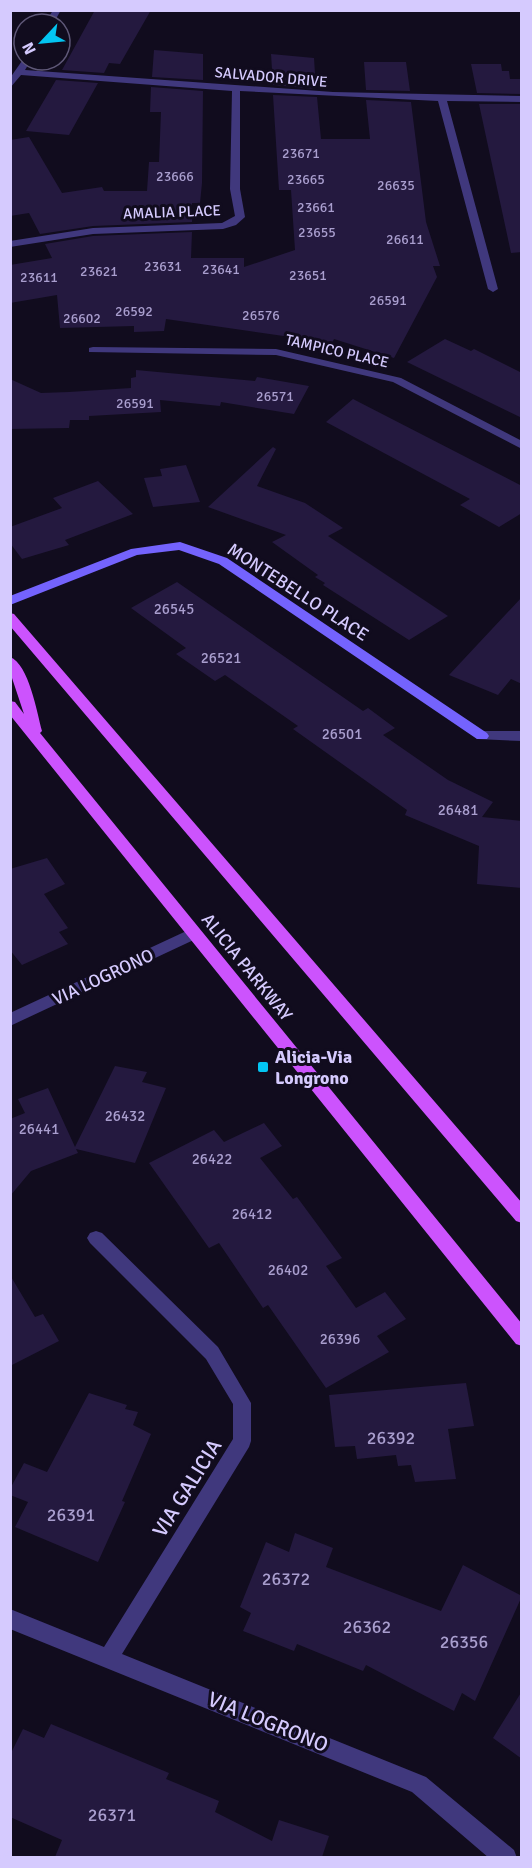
<svg xmlns="http://www.w3.org/2000/svg" width="532" height="1868" font-family="Signika,sans-serif">
<rect width="100%" height="100%" fill="#110c1e"/>
<!-- building -->
<path fill="#24193f" d="M95,10H151L120,64L109,63L104,73L62,70Z
M154,50L203,54V80L152,77Z
M271,54L314,58L316,89L273,85Z
M364,62H406L410,91L366,90Z
M471,64H501L502,71H509L510,79H522V94L477,93Z
M56,80L98,83L69,135L26,131Z
M151,87L203,91L202,183L200,203H192V222L93,226L40,234L29,213L10,216V140L29,137L62,193L102,187L104,191H147L149,162H159L161,112H150Z
M273,95L317,97L321,139H370L366,100L411,102L426,222L440,266H433L437,277L394,358L334,339L332,343L166,319L164,331L134,332V326L60,328L57,295L10,303V265L52,258L45,244L93,236L192,232L191,258H244V267L295,250L291,190H279Z
M479,104H522V252L511,253Z
M445,339L471,351L474,349L522,373V418L407,362Z
M136,370L255,381L257,377L309,386L294,414L221,402L220,406L160,400L161,412L89,416V420H70L69,428L10,429V379L41,393L69,392L131,388V378L136,377Z
M353,399L522,486V513L499,527L460,505L470,499L326,422Z
M273,447L276,449L257,486L305,503L343,528L328,536L448,616L409,640L323,585L325,583L315,577L318,575L272,542L286,535L208,507Z
M186,465L200,502L153,507L144,478L162,476L160,469Z
M98,481L133,514L65,540L69,545L22,559L10,543V527L62,508L53,498Z
M177,582L363,711L368,708L395,728L383,735L448,780L493,802L482,817L522,821V888L477,884L479,846L405,815L407,810L293,729L298,726L225,675L215,681L176,654L186,648L131,608Z
M522,597V684L511,679L498,695L449,675Z
M47,858L65,884L44,894L68,928L59,932L68,944L22,965L10,950V869Z
M115,1066L147,1072L142,1082L166,1088L135,1163L76,1149L78,1153L31,1171L10,1196V1119L25,1113L18,1099L48,1088L75,1147Z
M264,1123L282,1146L260,1158L293,1199L297,1197L342,1258L326,1266L356,1308L385,1292L406,1319L377,1336L389,1352L326,1388L268,1305L263,1308L219,1243L209,1248L149,1163L214,1130L224,1142Z
M10,1275L35,1317L43,1314L59,1341L10,1366Z
M466,1383L474,1426L448,1429L456,1479L415,1482L411,1465L398,1466L396,1455L357,1459L355,1446L335,1447L329,1395Z
M89,1393L127,1405L125,1409L138,1412L133,1425L151,1434L122,1501L125,1502L98,1562L15,1527L28,1502L10,1495V1489L24,1463L47,1472Z
M295,1533L333,1548L326,1567L441,1611L463,1565L522,1596L475,1701L462,1693L454,1711L366,1665L363,1671L297,1644L294,1651L243,1631L251,1613L240,1607L266,1542L289,1552Z
M522,1691V1759L493,1738Z
M51,1724L169,1773L166,1779L219,1801L215,1812L272,1841L279,1820L329,1836L322,1857H55L62,1840L10,1817V1755L23,1729L44,1738Z"/>
<g fill="none" stroke-linecap="round" stroke-linejoin="round">
<!-- street -->
<path fill="#40387d" fill-rule="evenodd" d="M53,10H61L53,24H45Z
M24,58L31,60L25,70L333,92L522,96V102L447,101L498,289L493,292L488,289L438,101L240,91V189L245,217L236,225L223,229L93,234L10,247V241L93,228L222,223L235,216L230,189L232,91L21,75L10,88V78Z
M93,347L276,349L401,378L522,441V449L393,382L276,355L89,352V348Z
M482,731H522V741L477,739L475,736Z
M195,927L202,933L200,937L10,1026V1013Z
M96,1231L102,1233L218,1347L251,1403V1441L249,1447L122,1654L426,1777L514,1850L517,1858H489L412,1792L10,1629V1609L104,1647L233,1439V1404L206,1359L90,1243L87,1238L90,1233Z"/>
<!-- secondary -->
<path fill="#7463fd" fill-rule="evenodd" d="M180,542L227,558L487,733L489,736L487,739H477L219,564L179,550L137,555L10,605V596L131,549Z"/>
<!-- primary -->
<path fill="#cc53fd" fill-rule="evenodd" d="M10,613L14,614L522,1203V1223L516,1221L10,626Z
M10,657C29,664 37,713 42,731L40,733L522,1324V1346L516,1344L10,715V701L15,702L24,714L10,672Z"/>
</g>
<!-- markers -->
<rect fill="#03c5f2" stroke="#110c1e" stroke-width="2" x="257" y="1061" width="12" height="12" rx="3"/>
<g text-anchor="middle" dominant-baseline="central" stroke-width="6" stroke-linejoin="round" paint-order="stroke">
<!-- far-number labels -->
<g font-size="14" fill="#a99ece">
<text x="301" y="153">23671</text>
<text x="175" y="176">23666</text>
<text x="306" y="179">23665</text>
<text x="396" y="185">26635</text>
<text x="316" y="207">23661</text>
<text x="317" y="232">23655</text>
<text x="405" y="239">26611</text>
<text x="163" y="266">23631</text>
<text x="221" y="269">23641</text>
<text x="99" y="271">23621</text>
<text x="308" y="275">23651</text>
<text x="39" y="277">23611</text>
<text x="388" y="300">26591</text>
<text x="134" y="311">26592</text>
<text x="261" y="315">26576</text>
<text x="82" y="318">26602</text>
<text x="275" y="396">26571</text>
<text x="135" y="403">26591</text>
</g>
<!-- far-street labels -->
<g font-size="15" fill="#d5cafe" stroke="#110c1e">
<text transform="translate(271 77) rotate(5)">SALVADOR DRIVE</text>
<text transform="translate(172 212) rotate(-2)">AMALIA PLACE</text>
<text transform="translate(337 351) rotate(13)">TAMPICO PLACE</text>
</g>
<!-- number labels -->
<g font-size="15" fill="#a99ece">
<text x="174" y="609">26545</text>
<text x="221" y="658">26521</text>
<text x="342" y="734">26501</text>
<text x="458" y="810">26481</text>
<text x="125" y="1116">26432</text>
<text x="39" y="1129">26441</text>
<text x="212" y="1159">26422</text>
<text x="252" y="1214">26412</text>
<text x="288" y="1270">26402</text>
<text x="340" y="1339">26396</text>
</g>
<!-- street labels -->
<g font-size="18" fill="#d5cafe" stroke="#110c1e">
<text transform="translate(298 592) rotate(33)">MONTEBELLO PLACE</text>
<text transform="translate(247 967) rotate(51)">ALICIA PARKWAY</text>
<text transform="translate(103 977) rotate(-25)">VIA LOGRONO</text>
</g>
<!-- poi labels -->
<g font-size="18" font-weight="bold" fill="#d5cafe" stroke="#110c1e" text-anchor="start">
<text x="275" y="1057">Alicia-Via<tspan x="275" dy="21">Longrono</tspan></text>
</g>
<!-- near-number labels -->
<g font-size="18" fill="#a99ece">
<text x="391" y="1438">26392</text>
<text x="71" y="1515">26391</text>
<text x="286" y="1579">26372</text>
<text x="367" y="1627">26362</text>
<text x="464" y="1642">26356</text>
<text x="112" y="1815">26371</text>
</g>
<!-- near-street labels -->
<g font-size="21" fill="#d5cafe" stroke="#110c1e">
<text transform="translate(187 1488) rotate(-58)">VIA GALICIA</text>
<text transform="translate(268 1722) rotate(22)">VIA LOGRONO</text>
</g>
</g>
<!-- border -->
<rect width="532" height="1868" fill="none" stroke="#d5cafe" stroke-width="24"/>
<!-- north arrow -->
<g transform="translate(42 42) rotate(244)"><circle r="28" fill="#110c1e" stroke="#5f5878" stroke-width="1.5"/>
<path d="M0-4.5L10 22L0 15L-10 22Z" fill="#03c5f2"/>
<text y="-9" font-size="16" font-weight="bold" text-anchor="middle" fill="#d5cafe">N</text>
</g>
</svg>
